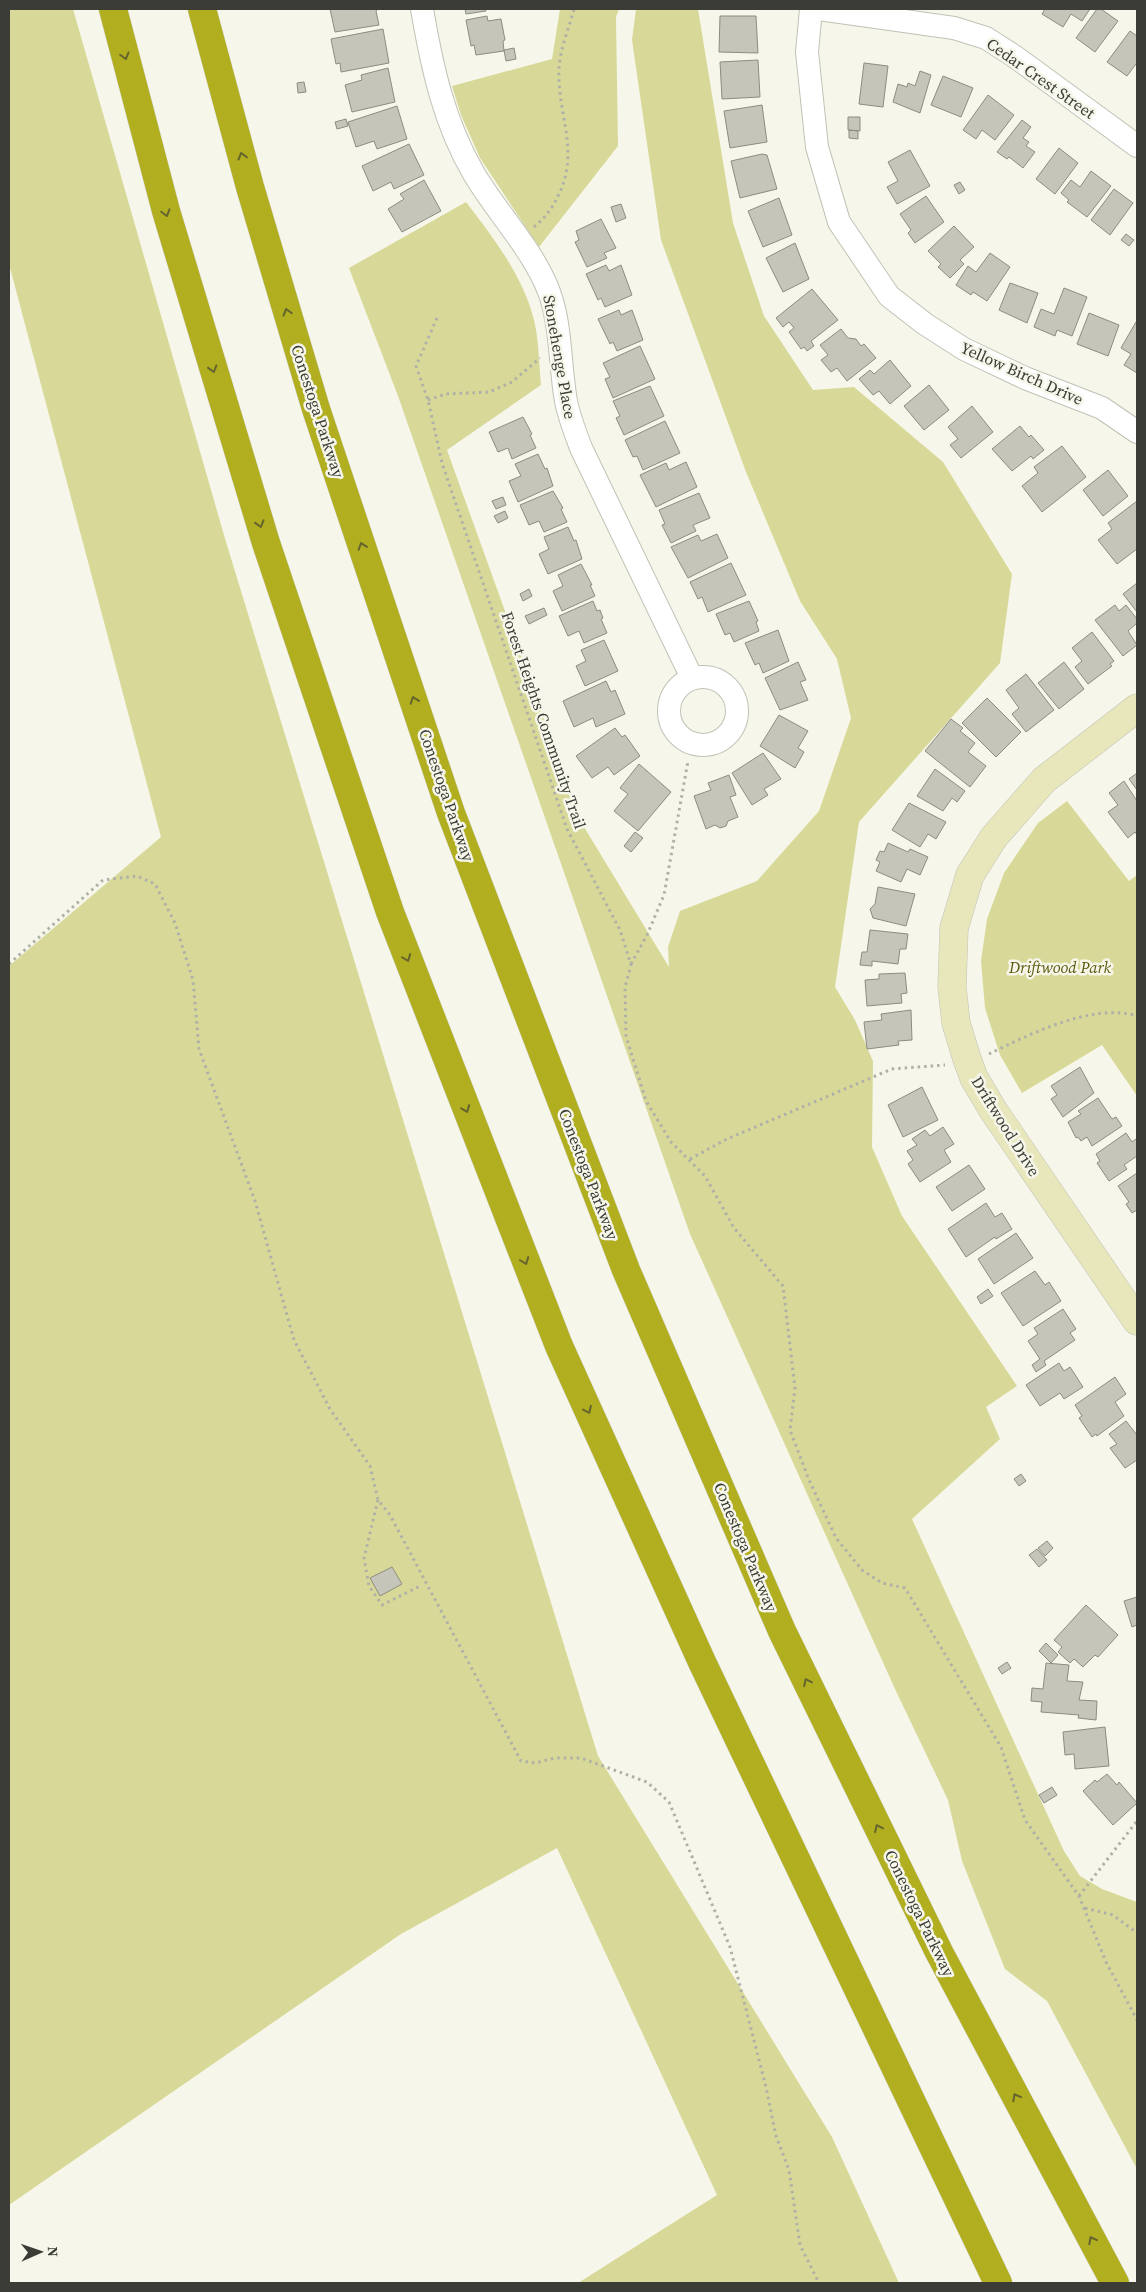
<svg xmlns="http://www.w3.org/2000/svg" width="1146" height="2292" font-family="'Source Serif 4',serif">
<rect width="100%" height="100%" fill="#f6f7ea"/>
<!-- green -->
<path fill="#d8d999" d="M9,9H73L226,542L598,1756L832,2137L899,2283H578L717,2195L557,1848L401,1934L9,2205V966L161,837L9,264Z
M560,9H619L616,17L618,146L539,247L480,158L461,115L452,86L552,59Z
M636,9H698L733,223L764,316L813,390L854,387L943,462L1012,574L1000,663L859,822L835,987L855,1020L873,1061L872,1147L902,1216L1017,1386L986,1407L1000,1439L912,1519L1064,1851L1080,1876L1102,1889L1137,1902V2169L1047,2001L1005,1969L962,1861L948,1800L895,1689L690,1234L398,396L349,268L466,202C493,237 523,276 534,320C539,341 539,364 541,385L447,450L581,822L669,967L668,947L680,911L757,881L819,811L851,718L837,659L800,601L746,472L661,240L632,40Z
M1067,801L1129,881L1137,875V1096L1102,1045L1022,1093L1000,1055L985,1008L981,961L987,919L1004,873L1038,823Z"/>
<!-- building -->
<path fill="#c5c5ba" stroke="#8c8d81" d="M330,9H378L376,11L379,25L335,32Z
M465,9H485L486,11L466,14Z
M1045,9H1090L1082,21L1071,14L1063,27L1042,14Z
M1097,9H1101L1118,21L1095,52L1076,38Z
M487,16L488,21L501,19L505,40L503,41L504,51L476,55L474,45L471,46L466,20Z
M720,16H756L758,53L719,52Z
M383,29L389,63L341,72L340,63L336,64L331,39Z
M1130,31L1137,36V65L1136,64L1127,76L1107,62Z
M514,48L516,59L506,61L504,50Z
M758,60L760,97L722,99L720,62Z
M864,63L888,66L883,107L859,104Z
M388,68L395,102L352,112L345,85L362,80L361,75Z
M920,71L931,75L920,113L893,102L898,84L907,87L908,83L915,86Z
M943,76L973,88L961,117L931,105Z
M304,82L306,92L298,93L297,83Z
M988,95L1014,115L995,140L982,130L976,139L963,130Z
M762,105L767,142L730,148L724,111Z
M397,106L407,139L377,149L374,141L356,147L348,122Z
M848,117H860V131L848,130Z
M346,119L348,126L337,129L335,122Z
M1022,120L1031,127L1023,138L1029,142L1026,146L1035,152L1023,168L1009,157L1007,159L997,152Z
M849,130L858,131V139L849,138Z
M409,144L424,175L394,189L391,182L373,191L362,166Z
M1059,148L1078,163L1055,194L1036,179Z
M910,150L930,186L897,204L887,187L898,181L888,162Z
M762,154L767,155L777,189L740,198L731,161Z
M1091,171L1111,186L1087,217L1067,202L1069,200L1061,193L1071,180L1080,187Z
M424,180L441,211L402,232L388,209L404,199L400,194Z
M960,182L965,190L959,194L954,185Z
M1114,189L1133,203L1110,235L1091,220Z
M926,196L944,222L915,243L908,233L911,230L900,214Z
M779,198L792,235L763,247L748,211Z
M621,204L626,218L616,222L611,207Z
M601,219L616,248L604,253L607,258L587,267L575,242L579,240L576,231Z
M954,226L974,247L960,260L964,264L950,278L938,267L941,264L928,251Z
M1126,234L1134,240L1129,246L1121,240Z
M795,243L809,279L783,292L766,258Z
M990,253L1010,267L987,301L973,292L971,295L956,285L968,266L976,272Z
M606,265L609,271L621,265L632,295L605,307L601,298L598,300L586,274Z
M1010,283L1038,293L1027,323L999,310Z
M1064,288L1087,297L1072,336L1057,330L1055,336L1034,327L1041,309L1054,314Z
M812,289L838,320L811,341L814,346L807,351L804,347L801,349L789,332L794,328L789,322L783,327L776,318Z
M619,310L621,315L632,310L643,340L617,351L613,342L610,344L598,319Z
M1089,313L1119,325L1108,356L1077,344Z
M1136,322L1137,323V373L1124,365L1131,354L1121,348Z
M841,329L848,338L856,339L861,346L864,344L876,358L847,381L837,368L831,372L821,360L828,355L820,345Z
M640,346L655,379L613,398L605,379L610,377L603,363Z
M890,360L911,386L890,404L879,391L873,395L859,379L870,370L874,374Z
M929,385L949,410L924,430L904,406Z
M650,386L664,416L624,435L616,418L620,416L613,401Z
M972,406L993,432L961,458L950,445L958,439L948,427Z
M523,417L532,434L530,435L536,448L512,459L508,448L498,452L489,432Z
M665,421L680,453L643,470L637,456L633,457L625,440Z
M1020,426L1029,437L1031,435L1044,450L1033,459L1031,456L1012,471L992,449Z
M1062,446L1086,477L1042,512L1022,486L1038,473L1034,467Z
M538,454L545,469L547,468L553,486L518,502L509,481L521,476L515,464Z
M686,462L697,487L656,507L640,475L666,463L669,470Z
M1108,470L1128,496L1103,516L1083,490Z
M553,491L563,508L561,509L567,522L544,532L539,521L529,525L520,505Z
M699,493L710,518L693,525L696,531L671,543L662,525L665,524L659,510Z
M503,497L506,505L496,509L492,501Z
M1137,501V549L1117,564L1098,540L1112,529L1108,523Z
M505,511L508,518L498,523L494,516Z
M568,527L574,541L576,540L582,559L548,574L539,554L549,549L544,537Z
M717,534L728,558L688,578L671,547L698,535L701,541Z
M731,563L746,595L708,612L702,597L698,599L690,582Z
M581,564L592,585H590L595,596L562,611L553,591L563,586L558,575Z
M1137,583V612L1123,594Z
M529,589L532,596L523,601L520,594Z
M593,601L597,611L600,610L603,618L601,619L607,633L584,643L579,631L568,636L559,616Z
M749,601L758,621L756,622L759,631L734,642L730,633L725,635L716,614Z
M1115,605L1119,611L1126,605L1137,619V623L1128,631L1137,645L1123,656L1095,620Z
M544,608L547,615L529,624L525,616Z
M778,630L789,661L763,673L759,663L755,665L745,643Z
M1092,632L1114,661L1110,664L1112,666L1088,684L1075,667L1082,661L1072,648Z
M604,640L618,671L585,686L576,666L586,661L581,650Z
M798,662L806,680L800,682L808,700L780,710L765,678Z
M1064,662L1084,689L1059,709L1038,683Z
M1026,674L1054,710L1026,732L1012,714L1019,708L1006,690Z
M606,681L611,692L615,690L625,714L596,727L593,718L574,727L563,701Z
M987,698L1021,732L996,757L962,723Z
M779,715L808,731L798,748L804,752L795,768L760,746Z
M951,719L963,728L960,731L975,743L968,752L986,766L970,787L925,751Z
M615,728L622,737L625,735L640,756L614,775L608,767L592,778L576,756Z
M763,753L781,779L764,789L768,795L752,805L732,773Z
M639,764L671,792L638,831L614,811L628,794L620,788Z
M935,769L965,791L957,802L952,798L943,811L917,796Z
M1137,773V790L1129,779Z
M729,775L736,795L730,797L738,817L728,821L726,826L720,828L715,825L706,829L694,796L711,790L708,783Z
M1124,781L1137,801V835L1135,832L1128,838L1108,812L1118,805L1109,793Z
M909,803L946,822L936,839L928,834L920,847L892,830Z
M635,832L643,838L631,852L624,846Z
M888,843L908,852L910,849L928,857L920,875L907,869L901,882L876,871L880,862L876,860L880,851L884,852Z
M878,887L915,894L906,926L873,918L870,909L875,904Z
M870,930L908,934L906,949H900L898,964L872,961V966L860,965L862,952H867Z
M905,973L907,993L901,994L902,1003L867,1006L865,980L879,979V974Z
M911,1010L912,1040L898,1041L899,1045L867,1049L864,1022L882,1020L881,1014Z
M1080,1067L1094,1093L1063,1117L1051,1099L1057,1095L1051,1086Z
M922,1087L938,1120L903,1137L888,1105Z
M1098,1098L1112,1119L1116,1117L1122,1126L1092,1146L1087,1137L1081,1141L1078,1137L1076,1138L1068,1122L1081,1114L1078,1111Z
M943,1127L954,1144L944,1150L951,1162L920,1182L908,1164L913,1160L907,1151L917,1145L912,1139L925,1130L930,1136Z
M1126,1133L1132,1142L1136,1139L1137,1142V1156L1124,1165L1127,1169L1109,1181L1097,1163L1100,1161L1096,1154Z
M969,1165L985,1189L952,1211L936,1187Z
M1137,1173V1210L1132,1213L1126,1204L1129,1202L1118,1186Z
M986,1203L995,1217L1002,1213L1012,1229L996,1239L995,1237L966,1257L948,1229Z
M1016,1233L1033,1258L994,1284L978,1259Z
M1035,1271L1045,1285L1049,1282L1061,1301L1023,1326L1001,1293Z
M988,1289L993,1296L981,1304L977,1297Z
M1063,1309L1076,1329L1070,1333L1075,1340L1044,1361L1046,1365L1036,1372L1032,1365L1040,1359L1028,1341L1038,1334L1034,1328Z
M1059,1363L1064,1371L1070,1367L1083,1387L1064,1399L1060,1393L1040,1406L1026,1385Z
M1115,1377L1126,1394L1115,1402L1124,1416L1097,1436L1096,1434L1092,1437L1079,1418L1082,1416L1075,1405Z
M1126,1421L1137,1435V1460L1125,1468L1110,1448L1117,1444L1109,1434Z
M1021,1474L1026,1481L1019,1486L1014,1479Z
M1047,1541L1053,1548L1045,1556L1038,1548Z
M1037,1549L1047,1560L1039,1567L1029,1555Z
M392,1567L402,1584L380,1596L370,1578Z
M1137,1597V1625L1132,1627L1124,1601Z
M1086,1605L1118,1635L1098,1657L1095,1655L1083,1667L1074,1659L1070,1663L1058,1652L1062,1647L1054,1640Z
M1046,1643L1058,1655L1051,1663L1039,1651Z
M1007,1662L1011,1668L1002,1674L998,1668Z
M1046,1663L1069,1665L1067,1681L1083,1682L1079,1700L1097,1701L1096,1720L1078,1718L1079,1715L1041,1712L1042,1702L1031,1701L1032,1688L1043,1689Z
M1105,1727L1109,1766L1075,1769L1074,1754L1065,1755L1063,1732Z
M1107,1774L1117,1785L1119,1782L1137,1803L1113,1825L1083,1791L1095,1780L1097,1782Z
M1052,1787L1057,1795L1044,1803L1039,1795Z"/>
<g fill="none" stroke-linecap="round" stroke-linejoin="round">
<defs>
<path id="street" d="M422,9C432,67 444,123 474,174C496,211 527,243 545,282C562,318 559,362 566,401C569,417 575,432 581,448L692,678
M811,9L807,52L817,147L839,222L889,296L925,324L964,349L1025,378L1102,408L1137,432
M819,9L954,28L986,38L1014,56L1137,146
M669 711a34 34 0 1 1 68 0a34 34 0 1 1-68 0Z"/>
<path id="secondary" d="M1137,708L1044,780L994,837L970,875L954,928L952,987L956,1023L967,1059L974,1078L993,1110L1137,1321"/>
<path id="highway" d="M113,9L166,211L266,543L390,912L559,1346L702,1662L998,2283
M202,9L250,187L316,409L451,813L626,1270L782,1631L939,1952L1115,2283"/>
</defs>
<!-- street casing -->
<use href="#street" stroke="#c1c2b6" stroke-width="24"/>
<!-- secondary casing -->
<use href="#secondary" stroke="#c1c2b6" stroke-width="29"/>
<!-- highway casing -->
<use href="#highway" stroke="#d8d8d7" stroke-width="29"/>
<!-- path -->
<path stroke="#afb0a6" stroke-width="3" stroke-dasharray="2.5 4" stroke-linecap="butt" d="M534,227C546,217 553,207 559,194C580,150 557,114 559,69C560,49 569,28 574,9
M437,318L416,366L428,400L442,463L567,829L620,930L631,965L625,987L626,1036L646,1101L671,1142L705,1176L734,1228L783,1286L795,1388L790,1430L809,1480L836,1538L862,1570L882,1583L905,1588L1001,1747L1025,1820L1079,1896L1106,1962L1137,2020
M428,400L446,394L489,392L512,382L540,358
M9,964L103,880L137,876L155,884L175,923L193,980L199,1049L255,1201L294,1340L330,1409L370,1466L378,1500L390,1515L521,1761L535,1763L555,1758H581L647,1782L669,1802L730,1947L766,2087L776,2136L789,2170L800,2245L819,2283
M631,964L647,935L664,895L688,761
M989,1054C1028,1035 1093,1002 1137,1016
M690,1159L727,1139L892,1069L945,1065
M378,1500L364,1558L369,1586L382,1605L422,1585
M1079,1896L1137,1821
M1085,1908L1113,1915L1137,1933"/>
<!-- street -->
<use href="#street" stroke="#fff" stroke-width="22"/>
<!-- secondary -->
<use href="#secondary" stroke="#e8e7bc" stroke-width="28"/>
<!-- highway -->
<use href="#highway" stroke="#b1ae20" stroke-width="28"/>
</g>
<!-- one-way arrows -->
<defs><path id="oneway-chevron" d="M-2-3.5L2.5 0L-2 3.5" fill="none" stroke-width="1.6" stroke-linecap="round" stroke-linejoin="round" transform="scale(1.25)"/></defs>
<g stroke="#65642f">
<use href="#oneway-chevron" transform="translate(125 56) rotate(75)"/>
<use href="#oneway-chevron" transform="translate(242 156) rotate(-105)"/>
<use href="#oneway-chevron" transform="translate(166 213) rotate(74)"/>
<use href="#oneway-chevron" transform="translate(287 312) rotate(-106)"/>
<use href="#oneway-chevron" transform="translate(213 369) rotate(73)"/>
<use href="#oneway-chevron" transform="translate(260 524) rotate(73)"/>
<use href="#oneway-chevron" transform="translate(362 546) rotate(-109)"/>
<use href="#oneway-chevron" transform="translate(414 700) rotate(-109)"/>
<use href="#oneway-chevron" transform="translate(407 958) rotate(69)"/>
<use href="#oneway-chevron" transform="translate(466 1109) rotate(69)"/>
<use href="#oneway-chevron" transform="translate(525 1261) rotate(69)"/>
<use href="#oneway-chevron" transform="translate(588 1410) rotate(65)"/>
<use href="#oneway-chevron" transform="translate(807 1682) rotate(-116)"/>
<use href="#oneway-chevron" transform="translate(878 1828) rotate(-116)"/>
<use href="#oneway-chevron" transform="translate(1016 2097) rotate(-118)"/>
<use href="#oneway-chevron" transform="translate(1092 2240) rotate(-118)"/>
</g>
<g text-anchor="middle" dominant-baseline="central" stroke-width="5" stroke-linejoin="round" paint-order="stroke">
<!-- street labels -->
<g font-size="16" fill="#3c3c37" stroke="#f6f7ea">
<text transform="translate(1041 78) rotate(35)">Cedar Crest Street</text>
<text transform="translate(560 357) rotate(80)">Stonehenge Place</text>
<text transform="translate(1022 373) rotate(24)">Yellow Birch Drive</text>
<text transform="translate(318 411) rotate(72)">Conestoga Parkway</text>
<text transform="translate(544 720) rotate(71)">Forest Heights Community Trail</text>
<text transform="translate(447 795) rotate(71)">Conestoga Parkway</text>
<text transform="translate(1006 1126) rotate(58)">Driftwood Drive</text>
<text transform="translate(589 1174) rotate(69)">Conestoga Parkway</text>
<text transform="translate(746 1547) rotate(67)">Conestoga Parkway</text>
<text transform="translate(920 1913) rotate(64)">Conestoga Parkway</text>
</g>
<!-- park labels -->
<g font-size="16" font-style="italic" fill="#5c5a0e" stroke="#f6f7ea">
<text x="1060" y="967">Driftwood Park</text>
</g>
</g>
<!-- border -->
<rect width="1146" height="2292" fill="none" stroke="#3c3c37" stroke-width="20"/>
<!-- north arrow -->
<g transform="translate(40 2252) rotate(88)" stroke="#f6f7ea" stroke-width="4" paint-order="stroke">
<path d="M0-4L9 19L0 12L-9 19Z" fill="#3c3c37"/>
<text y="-8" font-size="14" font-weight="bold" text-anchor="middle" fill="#3c3c37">N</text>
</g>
</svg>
